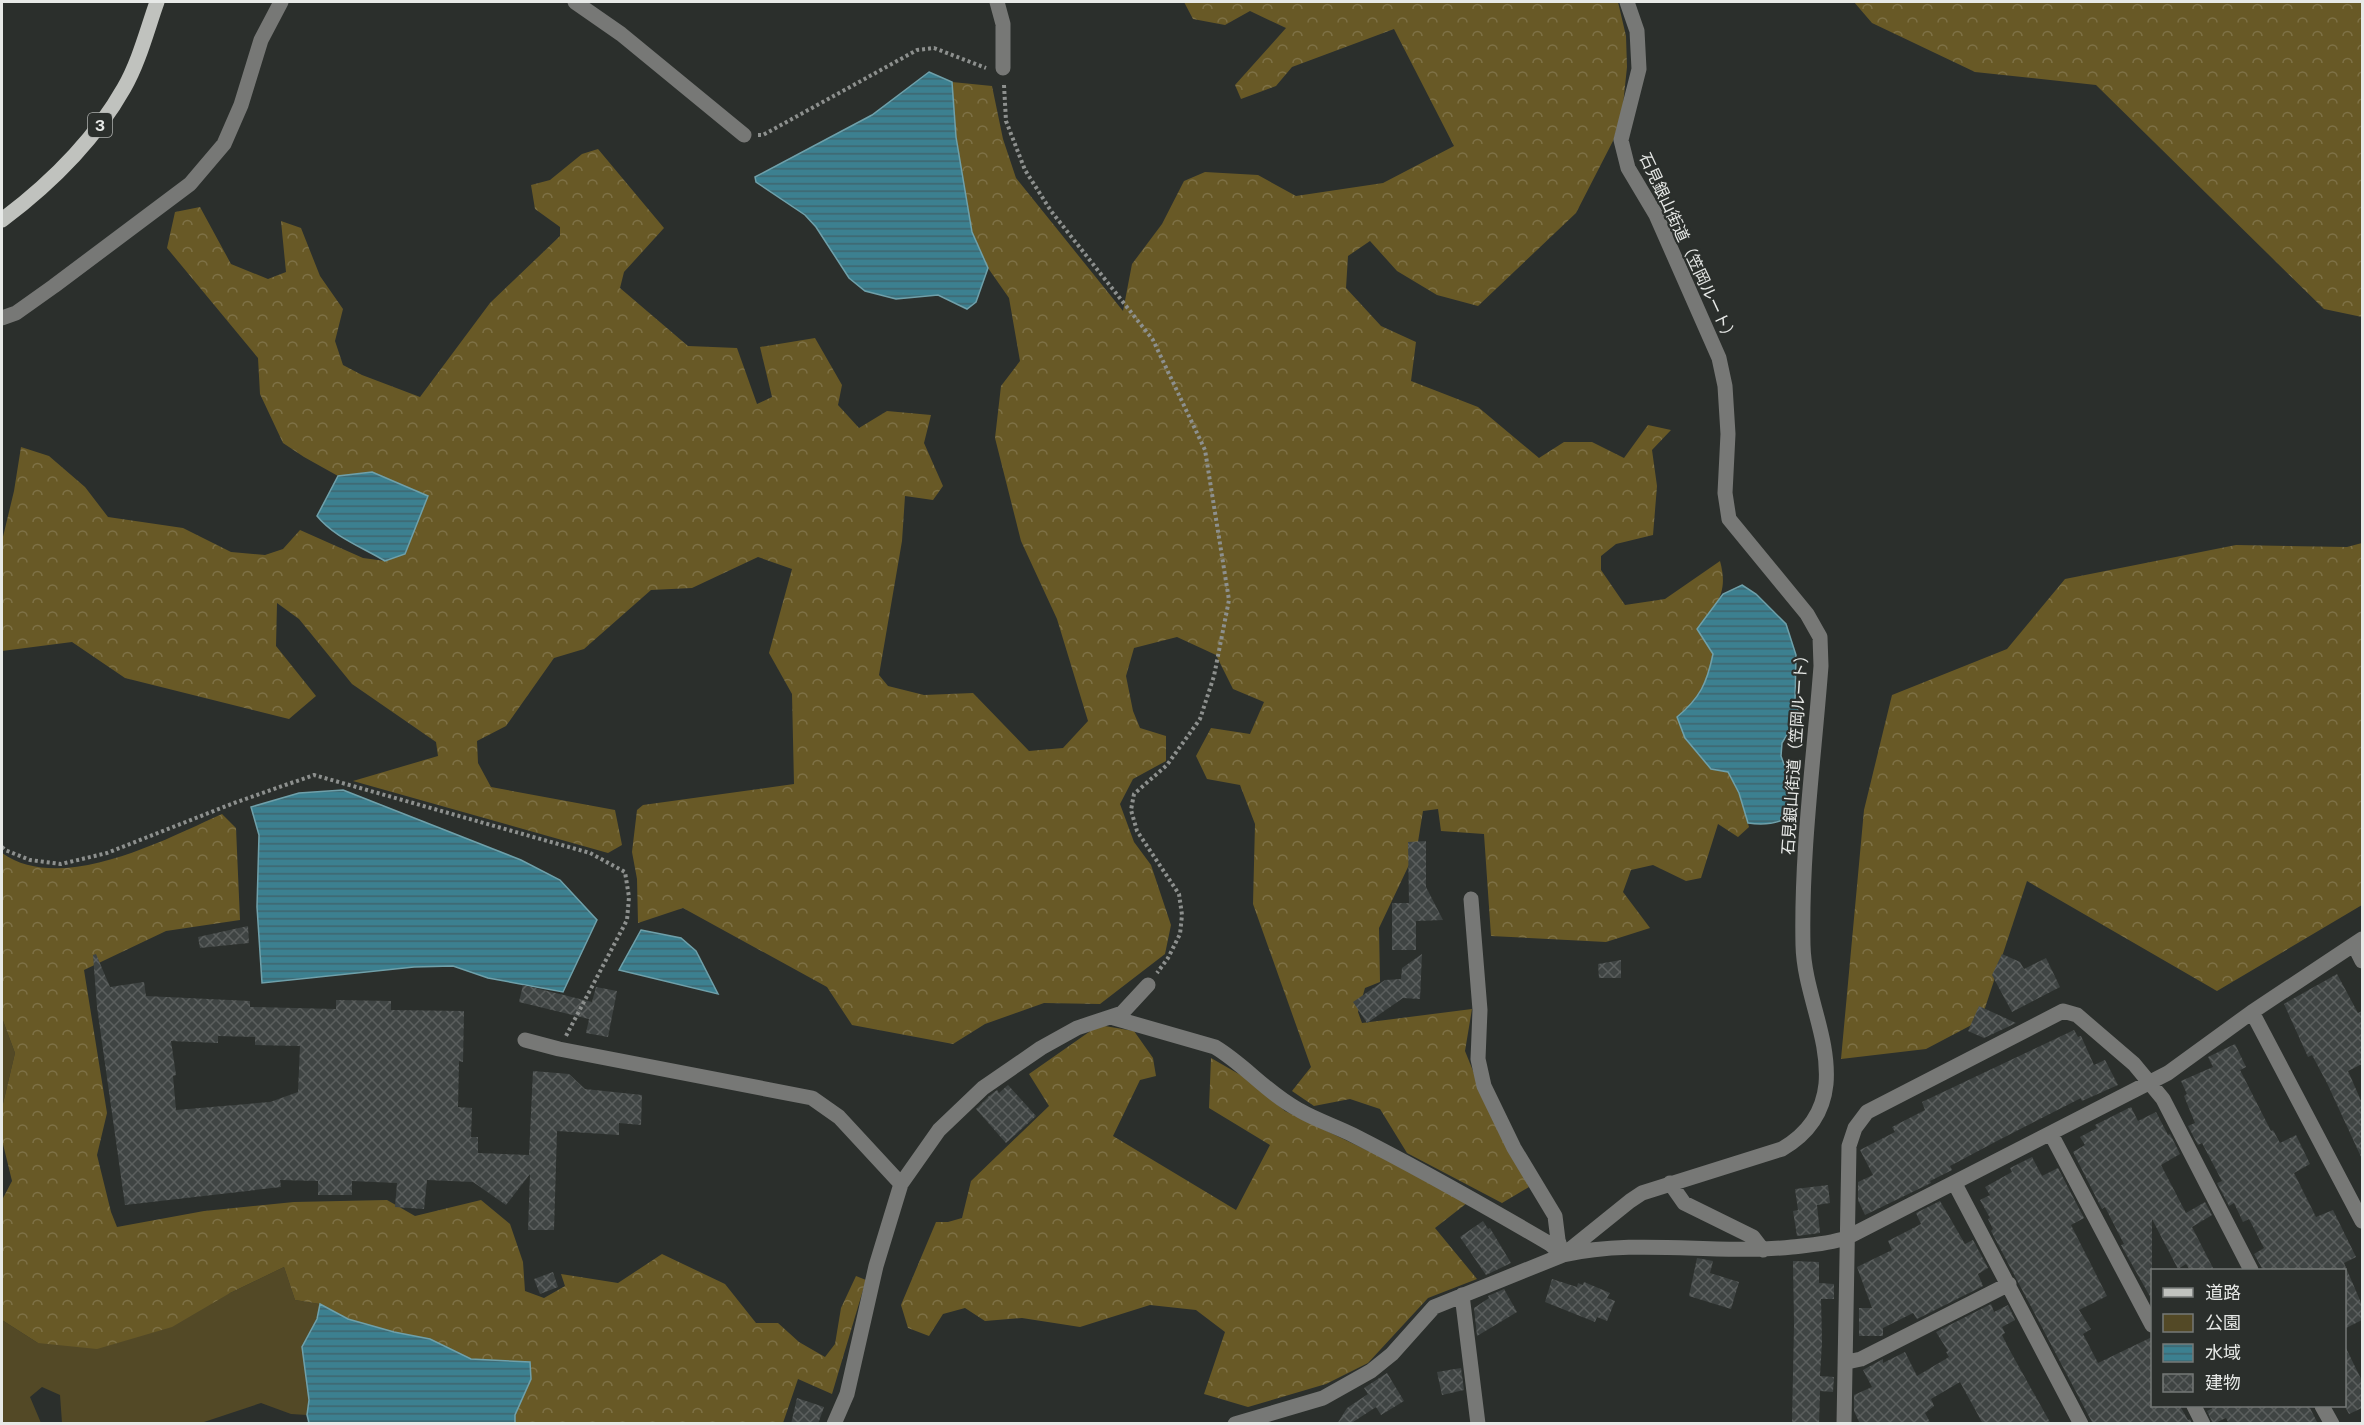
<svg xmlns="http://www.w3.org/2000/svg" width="2364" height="1425" font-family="'Public Sans','Noto Sans JP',sans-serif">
<defs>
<pattern id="forest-crowns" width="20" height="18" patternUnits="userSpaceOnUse" patternTransform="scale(1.5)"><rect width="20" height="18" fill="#685926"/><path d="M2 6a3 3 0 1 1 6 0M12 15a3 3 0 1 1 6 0" fill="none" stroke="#7e7146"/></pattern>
<pattern id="water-rules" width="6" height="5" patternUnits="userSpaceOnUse" patternTransform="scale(1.5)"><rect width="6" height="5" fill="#3c8090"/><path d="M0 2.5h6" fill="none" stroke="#40666e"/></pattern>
<pattern id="building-cross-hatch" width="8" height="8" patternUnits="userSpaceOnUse" patternTransform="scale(1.5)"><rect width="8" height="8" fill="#3f4443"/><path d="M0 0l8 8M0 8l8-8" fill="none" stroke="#5b5f5e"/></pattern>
</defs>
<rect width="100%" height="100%" fill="#2b2f2c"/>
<!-- green -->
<path fill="#534926" d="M2,1018L15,1053L2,1108Z
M284,1267L295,1300L320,1304L317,1319L302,1347L309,1400L307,1415L291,1414L261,1403L201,1423H62L60,1395L42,1387L30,1397L41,1423H5L2,1421V1320L38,1343L230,1293Z"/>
<!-- forest -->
<path fill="url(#forest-crowns)" d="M1184,2H1618L1626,36L1627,67L1623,105L1614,139L1576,213L1478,306L1437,295L1397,271L1370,241L1348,256L1346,288L1381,326L1416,342L1411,381L1478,407L1539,458L1564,442H1592L1624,458L1648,425L1671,430L1652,450L1657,486L1653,535L1616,544L1601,556V570L1625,605L1665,599L1720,561C1729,594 1716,604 1698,629L1713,654L1708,678L1694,703L1685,739L1711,769L1728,772L1739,793L1749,827L1738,837L1718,824L1701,878L1686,881L1653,865L1631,870L1623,892L1650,928L1606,942L1491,936L1484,834L1441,831L1438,809L1423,811L1417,848L1379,928L1380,982L1365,988L1358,1012L1362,1023L1472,1009L1465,1051L1490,1113L1529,1187L1502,1203L1407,1153L1380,1109L1350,1099L1314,1106L1292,1091L1311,1067L1253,904L1255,824L1240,785L1207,779L1196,756L1211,728L1250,734L1264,702L1233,689L1216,655L1177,637L1134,648L1126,676L1133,711L1140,728L1166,736V761L1133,779L1120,804L1134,842L1151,865L1171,925L1165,954L1100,1004L1044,1003L985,1024L953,1044L852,1025L827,987L683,908L638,923L637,879L632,852L637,810L643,805L794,784L792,694L769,653L792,569L758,557L692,588L651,590L584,649L554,658L506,726L477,741L478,763L491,787L615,810L622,845L608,853L353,781L438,756L436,742L352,684L299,619L277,603L276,646L316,696L289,719L125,678L72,642L2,651V541L14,491L21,447L49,456L85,487L108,517L183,528L231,552L265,555L283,549L300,530L363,558L385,561L428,496L372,472L338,476L304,457L283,443L260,394L258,358L167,248L175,212L200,207L231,264L268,279L286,272L281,221L301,228L320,276L343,309L335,341L343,365L362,375L420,397L490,303L560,236V227L535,209L531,185L550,180L582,154L598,149L664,228L624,272L620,288L688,346L737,348L757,404L772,397L760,347L815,338L842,385L838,405L859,428L887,411L931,415L924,443L943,486L933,500L905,496L902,541L879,675L888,686L924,695L973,693L1029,751L1063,748L1088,721L1057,619L1021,541L995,438L1001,386L1020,361L1009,298L988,268L972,232L956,137L952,82L992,86L1003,139L1016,178L1123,311L1132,264L1162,224L1184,181L1205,172L1258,175L1296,196L1383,183L1454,146L1394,29L1292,67L1276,86L1241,99L1235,85L1286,28L1250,11L1225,25L1193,19Z
M1854,2H2362V317L2324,309L2096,85L1975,72L1872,23Z
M2362,543V905L2217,991L2027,881L1981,1020L1926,1049L1841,1059L1864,810L1892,695L2007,649L2065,579L2236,545L2347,547Z
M222,814L236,828L240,920L166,931L84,970L107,1113L97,1155L111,1212L117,1227L204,1211L294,1202L387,1200L415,1216L481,1200L510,1224L523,1262L525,1291L544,1298L565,1286L561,1274L618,1283L662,1254L725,1284L756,1323H778L799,1342L825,1357L835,1344L841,1308L856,1276L866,1280L832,1394L798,1379L783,1423H515V1415L531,1379L530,1362L471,1359L430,1339L394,1332L348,1319L320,1304L295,1300L284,1267L230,1293L172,1327L97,1349L38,1343L2,1320V1200L12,1181L2,1140V1108L15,1053L2,1018V853C61,895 164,840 222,814Z
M1099,1025L1134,1031L1153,1058L1156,1076L1140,1080L1113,1136L1236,1210L1270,1145L1209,1108L1211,1058L1244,1077L1285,1111L1408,1170L1467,1203L1435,1228L1477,1279L1428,1298L1368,1363L1326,1384L1248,1407L1204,1394L1225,1332L1196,1310L1150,1305L1080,1327L1022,1318L985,1321L965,1308L943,1314L929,1336L908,1328L901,1305L936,1222H948L962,1218L971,1181L1049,1106L1029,1074Z"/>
<!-- water -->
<path fill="url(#water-rules)" stroke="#6fa0aa" stroke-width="1.5" d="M929,72L952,82L956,137L972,232L988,268L976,302L967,309L938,295L896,299L865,291L849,278L816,227L805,215L756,182L755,177L872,115Z
M372,472L428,496L405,554L385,561C362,547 334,537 317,516L338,476Z
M1742,585L1756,594L1786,624L1796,655L1795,703L1803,722L1792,726L1782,743L1781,756L1794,792L1790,816C1778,824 1762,825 1748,823L1739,793L1728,772L1711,769L1685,738L1677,717C1700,698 1707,683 1713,654L1697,629L1723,594Z
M343,790L521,860L560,880L597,920L563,992L488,978L453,966L414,967L262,983L257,907L259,835L251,807L299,793Z
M641,930L681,938L696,951L718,994L619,970Z
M320,1304L348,1319L394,1332L430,1339L471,1359L530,1362L531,1379L515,1415V1423H309L307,1415L309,1400L302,1347L317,1319Z"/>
<!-- building -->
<path fill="url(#building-cross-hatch)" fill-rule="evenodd" d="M1426,841V887L1443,920L1416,921V950H1392V903H1409L1408,842Z
M248,926L249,943L200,948L198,937Z
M96,954L110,987L144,982L146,996L250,1001V1007L336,1009V1000L391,1001V1010L464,1011L463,1062L459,1061L458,1107L472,1108L471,1137H478V1153L529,1155L533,1071L569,1074L585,1089L642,1095L641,1125L619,1123V1135L557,1131L554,1230H528L530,1174L506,1205L473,1182L427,1180L424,1209L395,1207L397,1183L352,1181V1195H318V1181L280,1180L281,1187L125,1205L97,1007L93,955ZM218,1036L255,1037V1045L300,1046L298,1092L270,1102L176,1110L173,1076L176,1075L171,1041L218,1043Z
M1422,954L1420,999L1403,998L1367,1023L1353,1002L1385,980L1401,979L1402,968Z
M2002,954L2020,962L2024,969L2046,958L2060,987L2012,1012L1992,975Z
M1621,960V978H1599L1598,964Z
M2337,974L2358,1013L2362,1011V1064L2348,1071L2362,1103V1159L2327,1083L2312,1055L2308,1057L2284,1004Z
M523,985L592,1002L596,987L617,991L608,1037L586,1033L589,1019L519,1002Z
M1979,1006L2016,1023L1984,1038L1968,1031Z
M2074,1030L2078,1037L2081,1036L2094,1065L2105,1060L2118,1085L2082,1101L2081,1098L1995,1142L1950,1166L1952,1170L1930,1181L1931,1183L1865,1215L1858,1200V1182L1873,1175L1860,1150L1895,1132L1892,1127L1925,1110L1922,1102Z
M2235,1044L2246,1067L2240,1070L2271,1131L2273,1130L2280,1143L2296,1135L2310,1164L2294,1173L2316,1217L2333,1210L2356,1257L2344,1263L2362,1305V1320L2344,1329V1270H2263L2254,1254L2264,1248L2249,1219L2243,1222L2234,1203L2229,1206L2217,1183L2222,1181L2202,1143L2198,1145L2188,1126L2195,1123L2184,1096L2187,1094L2181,1081L2213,1067L2208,1057Z
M1008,1085L1036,1116L1006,1143L976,1109L989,1096L997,1090L999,1093Z
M2131,1107L2138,1121L2156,1112L2168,1135L2170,1134L2180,1154L2161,1165L2186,1213L2205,1202L2212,1215L2192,1227L2214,1270H2190L2186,1264L2178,1269L2152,1219V1300L2121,1245L2124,1244L2105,1207L2102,1209L2073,1152L2085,1145L2080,1137L2097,1128L2095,1125Z
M2032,1157L2042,1176L2058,1168L2084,1218L2071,1225L2107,1296L2079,1310L2091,1329L2083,1334L2098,1363L2152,1337V1406H2180L2188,1420L2190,1419L2192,1424H2093L1991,1231L1993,1229L1988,1219L1990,1218L1980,1200L1990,1195L1985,1187L2012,1172L2010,1168Z
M1828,1185L1830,1203L1817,1205L1820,1233L1797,1236L1793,1211L1798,1210L1795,1189Z
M1940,1201L1965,1244L1973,1240L1988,1268L1978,1274L1983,1286L1917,1319L1913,1313L1883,1328V1336H1859V1308H1872L1857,1267L1892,1250L1888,1241L1921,1224L1916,1213Z
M1483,1221L1488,1229L1490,1228L1511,1263L1486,1275L1460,1237Z
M1697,1258L1713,1261L1710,1273L1739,1282L1731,1309L1689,1296Z
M1793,1261L1819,1262V1283L1834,1284V1299H1821L1822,1342L1820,1376L1834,1377L1833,1392L1820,1391L1819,1424H1792L1794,1325Z
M553,1272L558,1287L540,1294L534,1279Z
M1552,1279L1577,1287L1578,1283L1583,1285L1584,1282L1610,1293L1607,1298L1615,1301L1607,1321L1597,1317L1595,1322L1545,1302Z
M1504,1289L1517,1312L1477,1336L1474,1308L1489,1298L1488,1296Z
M1991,1304L1994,1312L2008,1305L2015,1320L2002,1327L2005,1333L2002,1335L2009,1349L2051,1424H1983L1960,1382L1931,1399L1934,1406L1925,1413L1931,1424H1860L1854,1411V1395L1872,1387L1863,1370L1883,1359V1363L1905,1352L1917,1376L1949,1357L1946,1352L1948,1351L1936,1332Z
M2344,1344L2362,1381V1408L2349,1414L2344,1405Z
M1461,1368L1464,1390L1442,1395L1437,1372Z
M1387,1373L1404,1401L1381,1415L1376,1407L1350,1424H1337L1347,1408L1368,1394L1364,1388Z
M797,1398L824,1407L818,1424H791Z
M2217,1406H2309L2318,1424H2229L2226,1418L2213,1424L2207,1411Z"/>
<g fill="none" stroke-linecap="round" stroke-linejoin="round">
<!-- path -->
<path stroke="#8d908e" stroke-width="4" stroke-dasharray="3 3" stroke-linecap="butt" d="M1004,85L1006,121L1025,170L1051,211L1153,340L1205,450L1229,600L1214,676L1200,719L1167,765L1134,794L1131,810L1137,831L1179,894L1182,915L1180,934L1168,958L1157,973
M758,135H763L917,50L934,48L986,68
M2,847L5,850L30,860L61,864L107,853L234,803L314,775L590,853L625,872L629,897L627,920L566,1036"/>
<!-- minor -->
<path stroke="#777876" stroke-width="15" d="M575,2L621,34L744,135
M997,2L1003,24V68
M2,318L16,313L54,286L190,184L224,144L241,105L261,40L281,2
M1471,899L1480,1010L1478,1059L1484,1086L1514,1148L1555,1216L1558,1240L1563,1255
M2354,945L2362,961
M2252,1012L2362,1221
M1114,1018L1215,1047C1245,1065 1267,1093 1299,1110C1316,1120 1335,1126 1353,1135C1420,1169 1485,1206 1550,1244L1563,1255
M525,1040L559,1049L812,1098L839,1117L901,1184
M2051,1134L2152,1325
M1670,1183L1684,1203L1753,1237L1763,1250
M1955,1184L2081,1424
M1563,1255L1630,1201L1642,1193L1782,1149C1806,1135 1823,1114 1826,1084C1830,1037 1804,992 1803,945C1801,852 1814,758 1821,666L1820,637L1807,614L1729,519L1725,493L1728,434L1725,386L1719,358L1656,215L1628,168L1621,140L1639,69L1637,31L1627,2
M1462,1295L1478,1424
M1847,1362L1861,1359L2009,1284
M2194,1406L2203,1424
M2322,1406L2332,1424
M834,1424L847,1394L876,1266L901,1184L939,1130L983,1088L1041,1048L1077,1028L1122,1013L1148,985
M1235,1424L1323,1398L1371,1371L1392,1354L1434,1307L1563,1255C1638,1238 1717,1255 1792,1247C1811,1245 1828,1244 1846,1238L2168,1073L2252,1012L2362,939
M1844,1424L1849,1146L1855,1128L1867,1112L2063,1011L2077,1015L2134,1064L2163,1099L2251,1270"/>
<!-- major -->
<path stroke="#c0c2be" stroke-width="15" d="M2,220C50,184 94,141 124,88C139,62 147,30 157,2"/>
</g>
<g text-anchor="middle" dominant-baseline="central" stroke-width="4.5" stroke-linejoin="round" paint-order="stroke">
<!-- shield labels -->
<rect fill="#2b2f2c" stroke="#afb1af" stroke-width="1.5" x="88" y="113" width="24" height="24" rx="4.5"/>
<g font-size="15" font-weight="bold" fill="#e7e9e7">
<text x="100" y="125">3</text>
</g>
<!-- street labels -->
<g font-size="16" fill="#e7e9e7" stroke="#2b2f2c">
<text transform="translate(1688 248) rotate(65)">石見銀山街道（笠岡ルート）</text>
<text transform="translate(1795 751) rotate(-86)">石見銀山街道（笠岡ルート）</text>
</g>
</g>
<!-- border -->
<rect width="2364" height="1425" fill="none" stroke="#e7e9e7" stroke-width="6"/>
<!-- legend -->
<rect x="2151" y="1269" width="195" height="138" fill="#2b2f2c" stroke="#767977" stroke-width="1.5"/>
<rect x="2163" y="1288" width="30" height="9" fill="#c0c2be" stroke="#767977" stroke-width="1.5"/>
<text x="2205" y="1299" font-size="18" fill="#e7e9e7">道路</text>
<rect x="2163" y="1314" width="30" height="18" fill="#534926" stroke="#767977" stroke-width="1.5"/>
<text x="2205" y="1329" font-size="18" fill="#e7e9e7">公園</text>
<rect x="2163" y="1344" width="30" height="18" fill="url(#water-rules)" stroke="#767977" stroke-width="1.5"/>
<text x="2205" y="1359" font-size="18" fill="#e7e9e7">水域</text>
<rect x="2163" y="1374" width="30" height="18" fill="url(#building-cross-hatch)" stroke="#767977" stroke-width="1.5"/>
<text x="2205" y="1389" font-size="18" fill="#e7e9e7">建物</text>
</svg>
